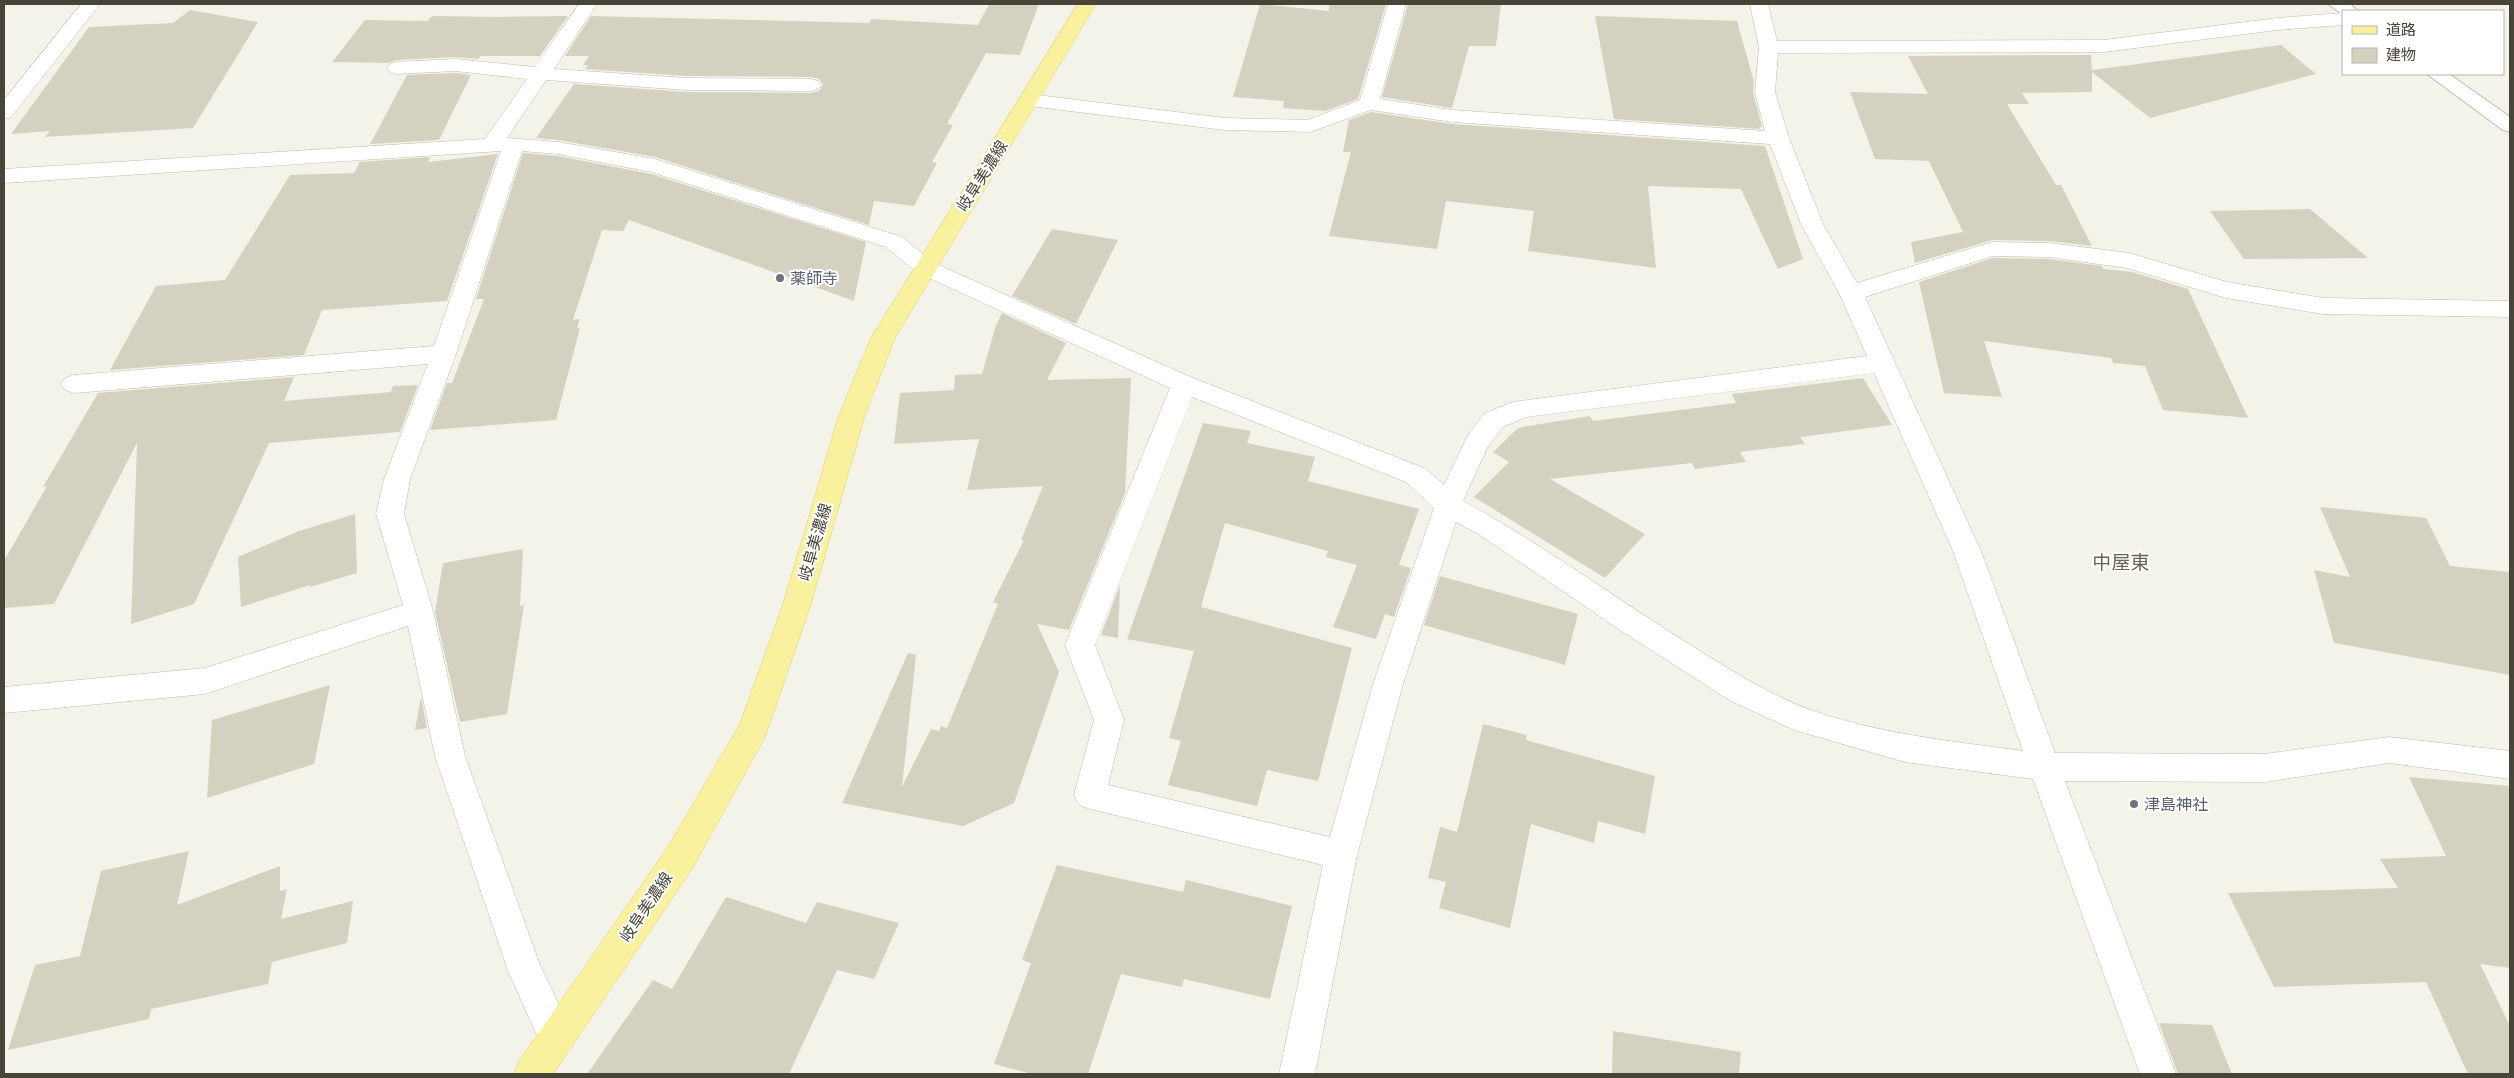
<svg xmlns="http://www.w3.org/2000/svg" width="2514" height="1078" font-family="'Roboto Condensed','Noto Sans JP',sans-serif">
<rect width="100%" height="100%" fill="#f4f3ea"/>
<!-- building -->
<path fill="#d5d1c0" d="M989,4H1039L1020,55L986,53L947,124L953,125L932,162L937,163L914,206L874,201L869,225L655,157L558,140L536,138L574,84L687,92L811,93L819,91L823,85L819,79L811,77L687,76L585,69L588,65H583L589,56H565L591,16L869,23L871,19L978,25Z
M1260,4L1329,11V4H1386L1358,99L1325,111L1283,108L1284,101L1233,97Z
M1408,4H1501L1496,46H1469L1452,108L1382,97Z
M190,10L258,22L193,128L45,137L50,131L11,134L89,27L173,23Z
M432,16L498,17L568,16L540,56H480L479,59L455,57L397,60L389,63L332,62L365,20L428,21Z
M1595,16L1737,21L1754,82L1753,92L1762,127H1759L1760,129L1614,119Z
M2281,45L2316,74L2150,118L2092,72V92L2022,93L2029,104H2007L2056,185H2061L2092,246L2049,241L1992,240L1915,263L1911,242L1963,232L1929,161L1875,159L1850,92L1928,94L1908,56L2091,55L2092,70Z
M455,73L471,75L439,140L370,144L407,75Z
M1371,112L1452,124L1765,146L1803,259L1778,269L1741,189L1648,186L1656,268L1528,251L1534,211L1446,201L1437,249L1329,236L1351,152H1343L1349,120Z
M523,153L558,156L651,174L866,242L854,301L629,220L623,231L602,230L573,320L580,319L577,328H580L556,420L430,430L447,383H452L484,299H476Z
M498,154L447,301L322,310L304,355L110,370L156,286L225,280L290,175L354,173L360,162L430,157L428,162Z
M2310,209L2368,258L2244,259L2210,211Z
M1052,229L1118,240L1076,324L1012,296Z
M1993,258L2049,259L2102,266L2103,269L2132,272L2188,289L2248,418L2163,410L2145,366L2113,363L2111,358L1984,341L2002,397L1944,393L1919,282Z
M1002,313L1066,343L1047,380L1131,378L1125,493L1069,630L1037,624L1059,672L1014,803L963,826L842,803L908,653L916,655L902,787L931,729L939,731L941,726L947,728L998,604L993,602L1024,540H1021L1043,486L967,490L979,439L894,444L900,393L954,390L955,375L982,374L996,325Z
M294,377L284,401L391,392L393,386L418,385L400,432L269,443L194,604L131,624L137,443L54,604L4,608V561L47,486L43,487L98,393Z
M1863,378L1892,425L1800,437L1805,444L1740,452L1746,462L1695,469L1692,463L1550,479L1645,534L1605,578L1474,497L1509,462L1493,452L1517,429L1523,427L1590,416L1593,421L1736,403L1732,394Z
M1203,423L1251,431L1247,443L1315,457L1308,481L1419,509L1399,565L1411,568L1394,617L1385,614L1376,639L1333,627L1357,565L1326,557L1328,551L1225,523L1201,607L1352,648L1318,781L1267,770L1257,806L1168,785L1181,741L1169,738L1194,651L1127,639Z
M2320,507L2426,518L2450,566L2510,572V675L2334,643L2314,570L2350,577Z
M355,514L357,573L310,587V585L241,607L238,557L299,531Z
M523,549L520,606L524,605L507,714L460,722L435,612L443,563Z
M1440,576L1578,614L1565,665L1424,625Z
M1120,585L1118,638L1101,635Z
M330,685L314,764L207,798L212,720Z
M421,697L427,728L415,730Z
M1483,724L1527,735L1526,740L1655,776L1645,834L1598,821L1594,843L1531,824L1510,928L1439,908L1446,882L1428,878L1440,827L1457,832Z
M2409,777L2510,786V968L2480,964L2510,1026V1074H2468L2426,982L2274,987L2228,893L2398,888L2380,859L2446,856Z
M189,851L177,905L280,866V891L287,889L281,919L353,901L347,943L272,962L268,984L151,1009L149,1019L8,1050L35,965L80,956L101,871Z
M1057,865L1183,892L1186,880L1292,906L1270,999L1184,979L1182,987L1121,974L1088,1074H1032L994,1064L1031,963L1022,960Z
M726,897L806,923L817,902L899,923L874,979L837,970L789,1074H587L653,980L672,989Z
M2159,1023L2212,1025L2232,1074H2178Z
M1613,1031L1741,1052L1739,1074H1612Z"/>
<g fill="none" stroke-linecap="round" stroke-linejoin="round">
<defs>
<path id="lane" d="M2328,4H2350L2358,11H2343V15Z
M2427,74H2449L2510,117V132L2503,130Z"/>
<path id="street" d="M81,4H100L11,117L4,119V100Z
M579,4H597L554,69L687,78L811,79L818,81L821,85L818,89L811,91L687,90L546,80L507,138L558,142L655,159L902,237L934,263L1193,378L1424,468L1444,485L1468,435L1485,413L1513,402L1867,356L1839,293L1801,224L1770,144L1452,122L1371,110L1310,132L1225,130L1029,106L1022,104L1019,100L1022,96L1029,94L1225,118L1308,120L1360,100L1388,4H1406L1380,99L1452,110L1765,131L1755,92L1759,47L1750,4H1768L1777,41L2104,40L2277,18L2343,13V25L2277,30L2104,52L1778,53L1775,92L1789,138L1823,224L1857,283L1992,242L2049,243L2129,253L2227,282L2323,298L2510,301V317L2323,314L2226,298L2127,268L2049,257L1993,256L1865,297L1981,551L2055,753L2265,754L2389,737L2510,751V779L2389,763L2265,782L2065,781L2176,1074H2140L2033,779L1905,762L1794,730L1729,700L1623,632L1480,535L1456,522L1403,684L1357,855L1315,1074H1279L1323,865L1090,809L1079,805L1074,795L1094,720L1065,645L1170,388L918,273L886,247L651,172L558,154L522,151L456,354L410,479L404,514L433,611L465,756L540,965L575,1038L570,1051L557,1056L544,1051L508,971L435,756L408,626L205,694L4,713V687L205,668L403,605L376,514L384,479L428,364L74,393L65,390L61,384L65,378L74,375L434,346L501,151L4,183V169L485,139L527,79L455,71L397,74L390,72L387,68L390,64L397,62L455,59L535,67ZM1874,373L1953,551L2023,751C1951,741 1879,734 1811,710C1770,695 1734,672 1697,649C1619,601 1544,545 1463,501L1488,446L1503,427L1526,417ZM1192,397L1406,482L1434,508L1373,684L1330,837L1108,785L1124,720L1095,645Z"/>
<path id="primary" d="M1078,4H1096L895,338L865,415L811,604L765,737L692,869L553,1074H514L519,1061L668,847L740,724L783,604L839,415L871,338Z"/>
</defs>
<!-- lane casing -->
<use href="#lane" stroke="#bfbcad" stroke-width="2"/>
<!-- street casing -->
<use href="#street" stroke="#bfbcad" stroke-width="1"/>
<!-- primary casing -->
<use href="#primary" stroke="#ded26e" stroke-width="1"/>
<!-- lane -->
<use href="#lane" fill="#fff" fill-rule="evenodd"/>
<!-- street -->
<use href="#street" fill="#fff" fill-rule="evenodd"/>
<!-- primary -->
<use href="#primary" fill="#f9f19e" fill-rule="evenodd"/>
</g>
<!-- markers -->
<g fill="#6b7280" stroke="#fff" stroke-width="2">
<circle cx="780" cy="278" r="5"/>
<circle cx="2134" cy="804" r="5"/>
</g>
<g text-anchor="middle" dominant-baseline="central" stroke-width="4" stroke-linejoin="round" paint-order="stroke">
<!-- street labels -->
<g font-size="16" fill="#484538" stroke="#fff">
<text transform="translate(982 176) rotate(-58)">岐阜美濃線</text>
<text transform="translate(815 542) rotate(-74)">岐阜美濃線</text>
<text transform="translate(646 907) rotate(-56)">岐阜美濃線</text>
</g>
<!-- worship labels -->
<g font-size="16" fill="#5b616d" stroke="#fff" text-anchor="start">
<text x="790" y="278">薬師寺</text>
<text x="2144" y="804">津島神社</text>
</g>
<!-- quarter labels -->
<g font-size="19" fill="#6a6450" stroke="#fff">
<text x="2121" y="562">中屋東</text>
</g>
</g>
<!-- border -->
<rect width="2514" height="1078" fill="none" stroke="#484538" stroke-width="10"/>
<!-- legend -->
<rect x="2342" y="10" width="162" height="65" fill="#ffffff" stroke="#b6b5af"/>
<rect x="2352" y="26" width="25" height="8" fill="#f9f19e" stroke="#b6b5af"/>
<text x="2386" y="35" font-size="15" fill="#484538">道路</text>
<rect x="2352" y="48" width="25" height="15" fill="#d5d1c0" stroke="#b6b5af"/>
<text x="2386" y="60" font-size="15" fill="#484538">建物</text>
</svg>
